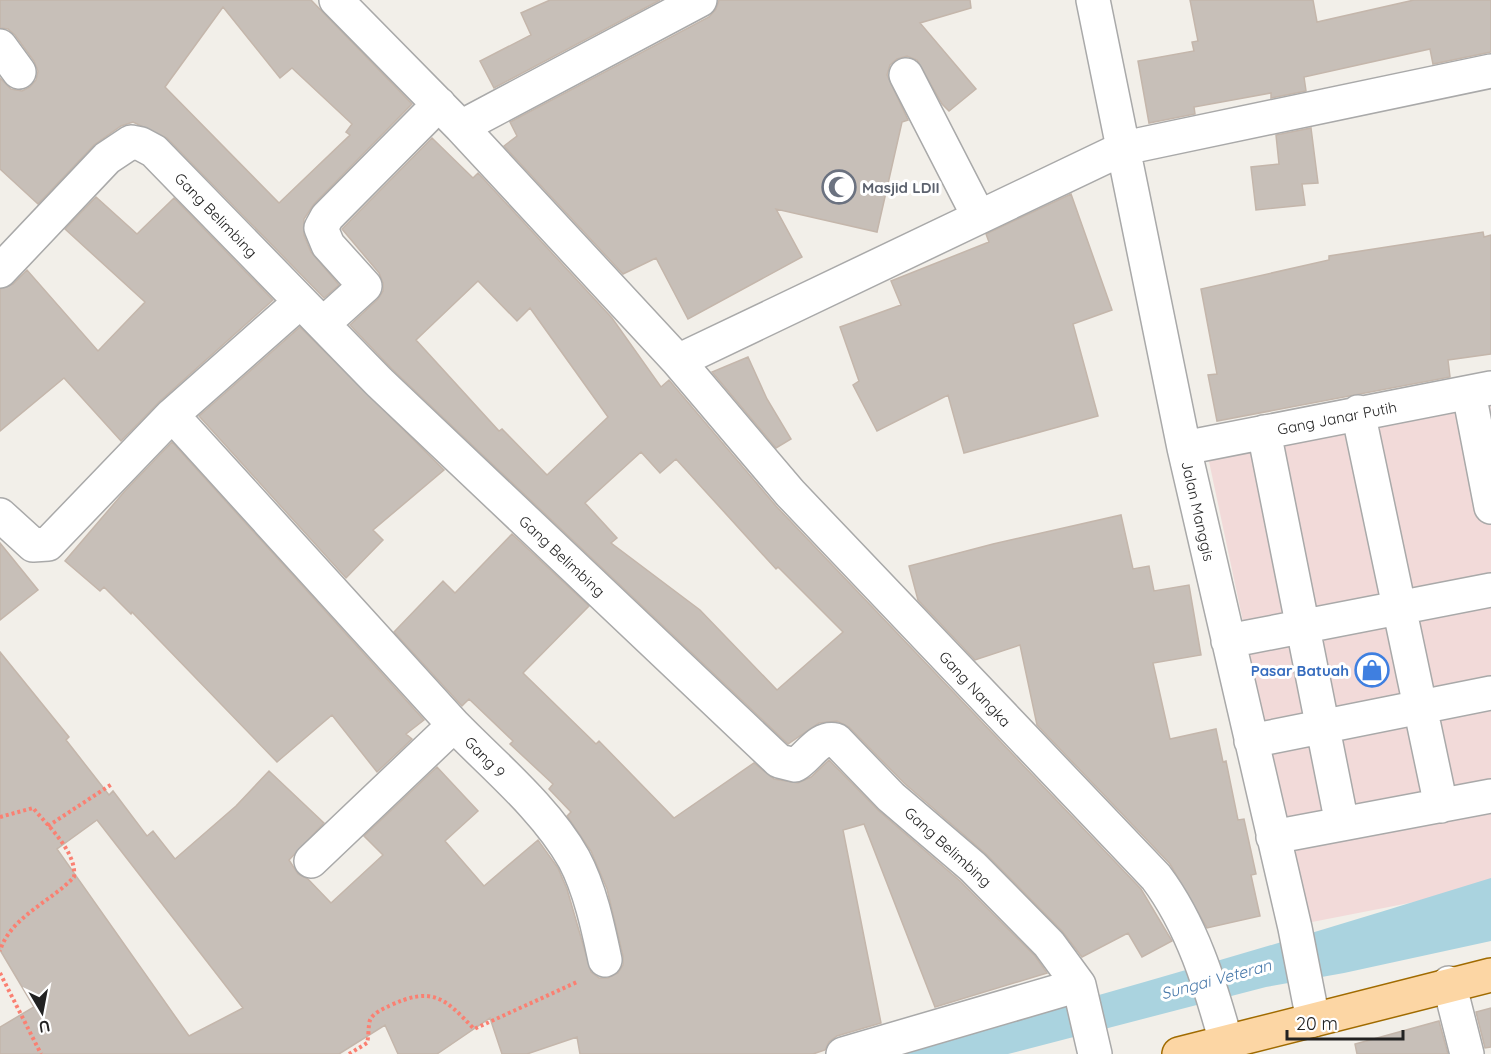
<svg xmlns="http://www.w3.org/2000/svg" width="1491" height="1054" font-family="Quicksand,sans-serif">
<rect width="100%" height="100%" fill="#f2efe9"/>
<!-- commercial -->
<path fill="#f2dad9" d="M1491,397V887L1307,923L1207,452Z"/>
<!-- water -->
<path fill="#aad3df" d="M1491,878V941L1344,973L1266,987L1008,1054H882C1086,1001 1289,941 1491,878Z"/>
<!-- building -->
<path fill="#c7bfb8" stroke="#c4b6ab" stroke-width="1.5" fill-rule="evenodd" d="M0,0H311L412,104L314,204L304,219V235L311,252L339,285L324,298L167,138L133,122L121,126L94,145L38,204L0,169V78L11,89L22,91L30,87L36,80L38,71L34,61L15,35L8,29L0,28ZM223,7L280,78L292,68L352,124L346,132L350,135L279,203L165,87Z
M550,0H660L494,88L480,61L531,35L521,13Z
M719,0H970L971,8L920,23L976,89L949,111L942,104L917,60L907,56L897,59L890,65L887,75L908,120L902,122L877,232L776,209L802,257L688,319L656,258L623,274L504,146L517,136L510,122L709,17L716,9Z
M1190,0H1313L1317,22L1414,0H1491V52L1433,64L1430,49L1304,77L1306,91L1271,98V93L1194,107L1195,114L1149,123L1138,61L1194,51L1192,42L1198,41Z
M1311,128L1318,183L1302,184L1305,205L1256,210L1251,167L1279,164L1276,135Z
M432,138L473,178L478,173L612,318L661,387L669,380L776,506L1141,889L1172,941L1142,957L1128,933L1082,957L1062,931L986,854L904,783L849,727L837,721L819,723L788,744L392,369L350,325L378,299L383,291V283L379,273L342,229ZM478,281L517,321L530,308L608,417L547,475L502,429L499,431L416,340ZM641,452L660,473L676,459L776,569L778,567L843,632L777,690L700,610L611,543L617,538L585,503Z
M1071,194L1112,310L1073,324L1098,416L964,453L948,395L877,431L853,385L859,381L840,327L901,305L891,281L989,242L986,234Z
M96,197L137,234L174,198L273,300L160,401L121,441L64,378L0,431V289L13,284L27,270L98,351L145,302L65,229Z
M1483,232L1484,237L1491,235V354L1448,360L1450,377L1217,421L1208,375L1217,374L1201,289L1329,260V256Z
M300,327L444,470L373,530L383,540L346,578L199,416Z
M748,357L767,399L791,439L776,448L712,372Z
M172,442L424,720L406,734L412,739L377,772L332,715L277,762L132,612L131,614L104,587L100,591L65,561L124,492Z
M1121,515L1133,569L1149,566L1154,591L1189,585L1201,655L1153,663L1170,739L1216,729L1223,762L1226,761L1238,820L1244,819L1256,874L1251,875L1260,916L1207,928L1170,864L1037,725L1020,645L975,660L918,600L909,566L993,544Z
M512,534L589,606L523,673L596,744L599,741L674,818L754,763L774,779L798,783L811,777L829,760L879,811L960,881L1035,956L1047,973L935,1007L864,824L843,830L881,1023L837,1036L829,1042L825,1050L813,1054H580L577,1037L527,1054H502L490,1018L437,1054H398L385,1025L339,1054H0V1027L34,1007L0,950V652L69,737L66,740L109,795L113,791L147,836L153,831L175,859L236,806L269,771L324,823L289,860L298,874L308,879L331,903L383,855L364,836L437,767L478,811L445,841L484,886L538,840L558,868L567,889L591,972L599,978H608L618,973L623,965V956L607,889L591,851L567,816L571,812L549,789L553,784L510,744L513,741L469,699L462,706L394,632L443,581L455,593ZM97,820L243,1008L189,1036L57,849Z
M0,543L38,590L0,620Z
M1491,1008V1047L1485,1048L1476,1012Z
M1439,1021L1448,1054H1357L1355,1044Z"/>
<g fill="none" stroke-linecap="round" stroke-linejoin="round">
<defs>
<path id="minor" d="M336,0L461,127L678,361L1124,148L1491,71
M1093,0L1184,448L1295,928L1313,1020
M0,46L19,72
M906,75L979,217
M461,127L700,0
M0,271L107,158L131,142L141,144L154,151L379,382L779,761L795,765C809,757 818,736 836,740L891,797L973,867L1049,944L1079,985L1095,1054
M323,324L365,286L328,245L321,228L327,217L439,104
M678,361L790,493L1156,877C1192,925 1210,984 1226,1042
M1469,393L1491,507
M1358,412L1441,806
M172,415L454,725
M1264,432L1342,824
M1184,448L1491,388
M0,515L33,545L48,544L172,415L300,302
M1228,641L1491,590
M1251,741L1491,693
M1273,837L1491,796
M311,861L454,725C494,766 546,809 574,859C590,889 598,927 605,960
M1449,983L1467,1054
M843,1054L1079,985"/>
<path id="major" d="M1179,1054L1491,975"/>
</defs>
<!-- minor casing -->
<use href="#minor" stroke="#a9a9a9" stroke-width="36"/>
<!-- major casing -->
<use href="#major" stroke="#a06b00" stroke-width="36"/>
<!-- path -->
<path stroke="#fa8072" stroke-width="4" stroke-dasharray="3 3" stroke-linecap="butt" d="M0,817L33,808C48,826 77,852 74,877C52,901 10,917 0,951
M48,826L112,784
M0,973L41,1054
M349,1054L367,1043C369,1036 368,1026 370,1020C373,1013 383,1009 389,1006C432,986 444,997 474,1029L577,982"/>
<!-- minor -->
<use href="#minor" stroke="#fff" stroke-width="33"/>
<!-- major -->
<use href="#major" stroke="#fcd6a4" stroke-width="33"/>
</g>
<!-- icons -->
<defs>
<symbol id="mosque-ring" viewBox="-11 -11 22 22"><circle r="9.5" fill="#fff" stroke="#6b7280" stroke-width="1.5"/><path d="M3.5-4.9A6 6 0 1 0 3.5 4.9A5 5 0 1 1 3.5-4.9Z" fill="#6b7280"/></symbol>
<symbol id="shop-ring" viewBox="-11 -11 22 22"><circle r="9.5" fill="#fff" stroke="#3f7fe0" stroke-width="1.5"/><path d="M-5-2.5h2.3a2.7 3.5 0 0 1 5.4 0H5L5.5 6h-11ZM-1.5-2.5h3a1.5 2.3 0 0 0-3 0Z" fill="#3f7fe0"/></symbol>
</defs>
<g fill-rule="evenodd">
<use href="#mosque-ring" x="820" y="168" width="38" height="38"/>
<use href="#shop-ring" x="1353" y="651" width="38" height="38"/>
</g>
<g text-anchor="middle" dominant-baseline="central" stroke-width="6" stroke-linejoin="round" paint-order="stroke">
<!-- worship labels -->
<g font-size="15" font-weight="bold" fill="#5b616d" stroke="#fff" text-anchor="start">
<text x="862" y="187">Masjid LDII</text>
</g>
<!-- street labels -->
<g font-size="15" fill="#222" stroke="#fff">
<text transform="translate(216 215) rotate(46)">Gang Belimbing</text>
<text transform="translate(1337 418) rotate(-11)">Gang Janar Putih</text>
<text transform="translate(1198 511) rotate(77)">Jalan Manggis</text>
<text transform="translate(562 556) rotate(43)">Gang Belimbing</text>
<text transform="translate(975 689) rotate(47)">Gang Nangka</text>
<text transform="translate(485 757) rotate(46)">Gang 9</text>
<text transform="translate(948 847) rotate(42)">Gang Belimbing</text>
</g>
<!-- shop labels -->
<g font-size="15" font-weight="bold" fill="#366cbe" stroke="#fff" text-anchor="end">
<text x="1349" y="670">Pasar Batuah</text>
</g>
<!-- water labels -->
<g font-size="16" font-style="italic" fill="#4a7aab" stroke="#fff">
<text transform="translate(1216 979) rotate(-15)">Sungai Veteran</text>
</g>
</g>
<!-- north arrow -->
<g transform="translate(42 1012) rotate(170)" stroke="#ffffff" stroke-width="4.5" paint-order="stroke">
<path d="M0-4.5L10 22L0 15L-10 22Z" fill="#222222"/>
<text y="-9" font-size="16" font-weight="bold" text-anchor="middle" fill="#222222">U</text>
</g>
<!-- scale -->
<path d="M1287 1030v9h116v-9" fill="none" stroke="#222222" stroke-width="3"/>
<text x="1296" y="1030" font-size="18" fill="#222222" stroke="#ffffff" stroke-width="4.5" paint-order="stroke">20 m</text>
</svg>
